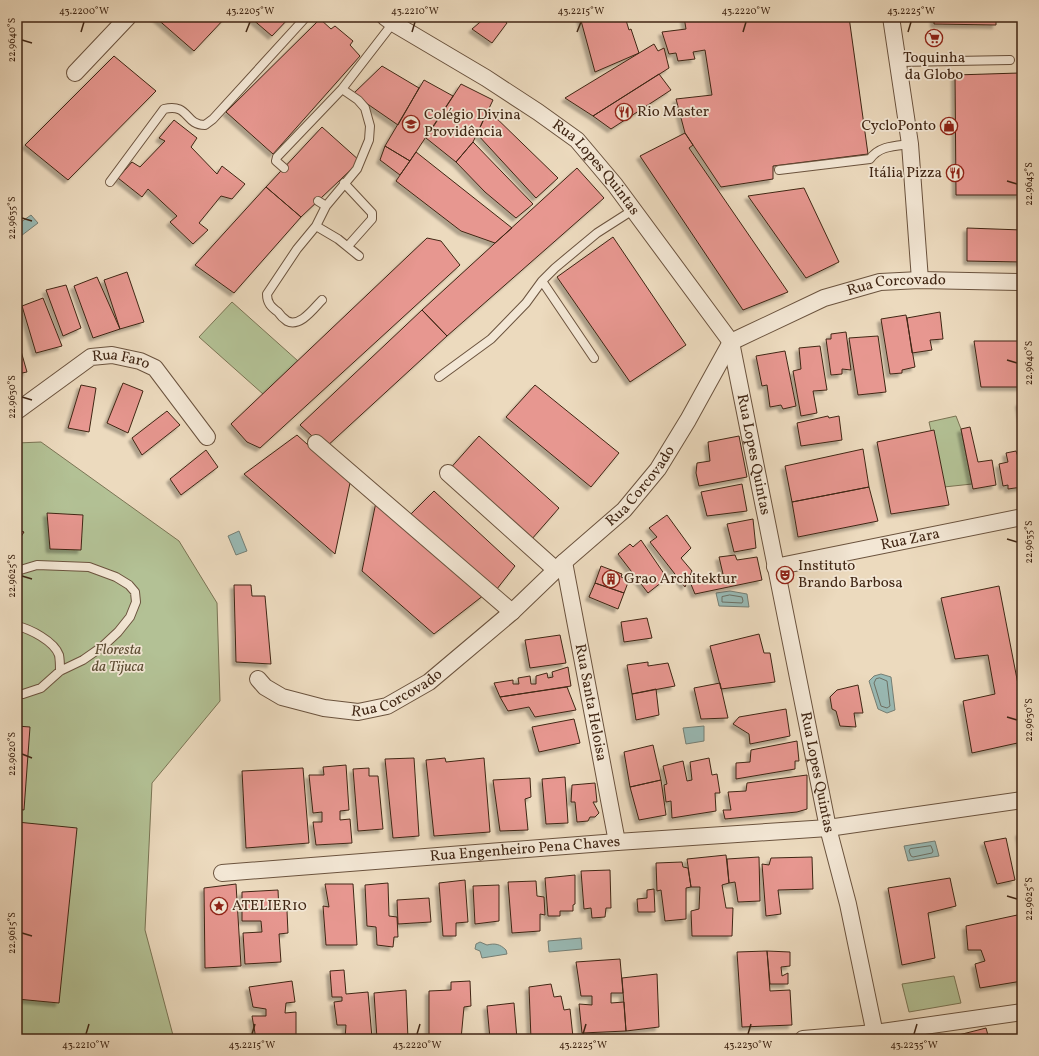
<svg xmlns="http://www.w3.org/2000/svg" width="1039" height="1056" font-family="Vollkorn,serif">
<defs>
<filter id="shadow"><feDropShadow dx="-3.5" dy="3.5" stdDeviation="1" flood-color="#0004"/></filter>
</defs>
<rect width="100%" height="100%" fill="#ecdabe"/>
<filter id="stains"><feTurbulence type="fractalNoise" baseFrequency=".005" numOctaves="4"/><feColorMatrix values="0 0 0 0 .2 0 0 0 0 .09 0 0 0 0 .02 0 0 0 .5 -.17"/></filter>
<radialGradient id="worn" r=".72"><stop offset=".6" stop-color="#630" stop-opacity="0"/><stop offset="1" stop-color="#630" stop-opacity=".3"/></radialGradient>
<!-- green -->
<path fill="#b3c195" stroke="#7a7454" d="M232,302L298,361L263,394L199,337Z
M956,416L961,429L972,484L944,487L929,422Z
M41,442L179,541L217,603L220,701L152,783L145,930L174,1039H17V443Z
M954,976L961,1003L909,1012L902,984Z"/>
<!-- water -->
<path fill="#99bab5" stroke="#757f75" d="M31,215L38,223L17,239V225Z
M239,531L247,551L236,555L228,536Z
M730,591L747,594L749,607L719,606L716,593Z
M881,674L891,677L895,710L887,713L878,709L869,681L874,676Z
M704,726V741L686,744L683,728Z
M935,841L939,856L908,861L904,846Z
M581,938L582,949L549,952L548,941Z
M480,942L487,945C495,943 500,944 506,950L507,954L482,958L480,951L475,949L476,944Z"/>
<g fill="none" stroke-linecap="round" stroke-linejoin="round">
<!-- shore -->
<path stroke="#6c7064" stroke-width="1" d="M730,595L742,597L743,601L742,603L722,602V597Z
M880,678L887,681L890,706L887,708L881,706L874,683L876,679Z
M931,846L933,851L932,853L913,857L911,856L909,851L910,849Z"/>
</g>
<!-- building -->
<path fill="#e79790" stroke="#402614" filter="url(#shadow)" d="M155,17H226L194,51Z
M253,17H290L272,36L251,18Z
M486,17H500L507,23L492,43L472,29Z
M580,17H625L629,30L631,29L639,53L595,72Z
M684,17H849L868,154L773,166V179L721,187L685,133L676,99L712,95L705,50L693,52L695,59L678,61L676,53L669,54L662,32L686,29Z
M934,17H996V25L934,24Z
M320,19L331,29L335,26L353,41L350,45L360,56L273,154L226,112Z
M654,44L658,51L664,48L669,68L593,116L565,98Z
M114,56L156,91L68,180L25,145Z
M382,66L419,88L398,125L353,94Z
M1019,73L1020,195H956L955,75Z
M659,74L671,90L611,129L593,116Z
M424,80L453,96L410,161L385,146Z
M461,84L493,100L473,142L456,162L426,138Z
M488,110L558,178L536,198L477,134Z
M174,120L197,138L191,147L217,174L222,166L245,184L232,199L221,196L199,223L208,230L193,244L170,222L177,216L148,189L142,197L118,178L132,162L140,167L165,141L159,138Z
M322,127L360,161L301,217L266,187Z
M685,133L693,145L689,148L788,292L743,310L640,156Z
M473,142L533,204L516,218L485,192L456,162Z
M385,146L410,161L400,175L380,160Z
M416,152L512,228L495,243L461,231L396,181Z
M577,168L604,198L447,336L422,310Z
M266,187L301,217L234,293L195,265Z
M804,188L839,262L806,278L748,196Z
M967,228L1022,230V262L967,261Z
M613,237L686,345L630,382L557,277Z
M427,238L441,241L460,265L260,448L247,442L231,424Z
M127,272L144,322L120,329L104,280Z
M97,277L120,329L93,338L74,286Z
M66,285L81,328L63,336L46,290Z
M43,298L62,346L36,353L22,306Z
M422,310L447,336L325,448L300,425Z
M940,312L943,339L930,340L932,350L912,353L907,318Z
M906,315L915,367L902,370V373L890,374L881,319Z
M846,332L851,370L842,369V374L831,375L826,339H831V334Z
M878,336L886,392L858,395L849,338Z
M17,337L27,372L17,374Z
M974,341H1022V387H981Z
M820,346L827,390L813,391L817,413L801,416L793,371L801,369L799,348Z
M785,351L796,406L783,409L781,405L770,407L767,385L762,386L756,356Z
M123,383L143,391L128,433L107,423Z
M81,385L96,388L89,432L68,428Z
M535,385L619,453L591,487L506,417Z
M1022,402V419L1019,403Z
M167,411L180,425L142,455L132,438Z
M828,416L829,418L839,416L842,440L801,446L797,423Z
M970,427L978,462L992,460L996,485L973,489L961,429Z
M934,430L949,505L891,514L877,442Z
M297,435L350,483L335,554L244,474Z
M479,436L559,508L531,540L448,471Z
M739,436L747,477L699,486L696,473L697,463L710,461L708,442Z
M863,449L869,487L792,502L785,466Z
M206,450L218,467L181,495L170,479Z
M1016,451L1020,462H1022V487L1008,489V485L1003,486L999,464L1008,462L1006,453Z
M742,484L747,511L707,516L701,492Z
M869,487L878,521L798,537L792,502Z
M434,491L515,566L493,594L408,517Z
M376,502L484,595L434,634L362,571Z
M47,513L83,515L81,550L50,549Z
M667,515L691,548L681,558L692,571L685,587L650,542L657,537L649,528Z
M753,519L756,548L734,552L727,524Z
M17,529L24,532L17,543Z
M641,540L667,578L648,593L618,554L630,544L633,547Z
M735,555L737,560L757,557L762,580L695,594L690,582L723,574L719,557Z
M601,566L622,574L621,577L629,580L624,593L595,583Z
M595,583L624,593L618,609L589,597Z
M234,585H251L252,596H265L271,664L236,662Z
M999,586L1022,705V742L972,753L963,701L995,694L988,655L955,659L941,598Z
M647,618L652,638L624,642L621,622Z
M759,634L764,653H770L775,682L721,689L710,646Z
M560,635L566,663L530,668L525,640Z
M648,662V666L668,663L675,686L632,694L627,665Z
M568,667L571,686L500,697L494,683L513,680V684H519L518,678L530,676L531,684H536V676L547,673L548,678L553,677L552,672Z
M720,683L728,718L701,719L694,688Z
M858,685L863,713H854L856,727L840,726L836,711L832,709L830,697L837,690Z
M567,687L576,710L535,717L529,707L508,711L500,697Z
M656,689L659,715L636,720L632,694Z
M786,709L790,736L750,744L749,734L733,724L739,717Z
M574,719L580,743L539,752L532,727Z
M17,726L30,727L24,810L17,809Z
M797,741L799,761H795V769L736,779V763L750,762L751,750Z
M653,745L661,780L630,787L624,752Z
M414,758L419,836L393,838L385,759Z
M445,758L446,762L484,758L490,832L434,836L426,760Z
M709,758L712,775L717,774L720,793H715L716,811L672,818L671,801L666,802L664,785L667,784L663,766L683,761L687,781L692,780L690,762Z
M346,765L349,810L340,811V820L350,819L352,843L316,845L313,822H322V812L313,813L309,775H324L323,767Z
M303,768L309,843L246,848L242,771Z
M369,768V776H378L383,829L358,831L353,769Z
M807,775V809L797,812L725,819L723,810H731L728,792L746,791L747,783Z
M565,777L568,823L546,824L542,779Z
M530,778L531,797L525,799L528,830L500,831L493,780Z
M661,780L666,815L639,820L630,787Z
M595,783L597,802H593L599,813L595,817H590L588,821L577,822L575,802H571L572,785Z
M17,822L77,828L59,1003L17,999Z
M1022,832V847L1019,833Z
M1006,838L1015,880L997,884L984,842Z
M726,855L729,883L722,885L726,908H733L732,936H692L691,911L699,909L700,887H691L687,859Z
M759,857L760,901L738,902L735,882L729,883L727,859Z
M812,857L813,889L778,890L781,914L766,916L762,864L769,865L771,858Z
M682,862L683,867L688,868L691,887L686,888V919L665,921L661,890L657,891L656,863Z
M610,870L611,908H606L605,917L592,918L591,908L584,909L581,871Z
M575,875V904L573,905V911H560V916H548L545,878Z
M950,878L956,906L928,913L935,958L902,965L888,888Z
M465,880L468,922L456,923V936H443L439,883Z
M536,881L537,896L544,897L545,915L540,914V931L512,933L508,882Z
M388,883L389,916L397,917L398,937H394L393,947L377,945L376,927L367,926L365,885Z
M236,884L241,966L205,968L204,888Z
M325,884H353L357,945H326L323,906L329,907Z
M499,885V921L475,924L473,886Z
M654,889L655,912H638L637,899L647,898V890Z
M278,890L279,911H287L288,933L279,934L281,962L245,964L243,933L262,932L261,921H242V892Z
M429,898L431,922L398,924L397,900Z
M1022,914V981L980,988L975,964L985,961L981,950H968L966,926Z
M767,951L770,991L790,990L792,1025L742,1027L737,952Z
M767,951L790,952V966L781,967L782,976L788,973V984H770Z
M620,959L623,993H611V1003L624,1002L626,1031L582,1033L579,1004L592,1005V996H581L576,962Z
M344,970L346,994L368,992L372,1038L345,1039L346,1025H337L334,1002L342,1001V997H332L330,971Z
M657,974L659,1027L626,1031L622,978Z
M292,981L295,1002L286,1003L285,1013L296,1012V1039H256L252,1016H266V1009L253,1007L249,987Z
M470,981L471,1006L464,1007L461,1039H429V991L451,990V982Z
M551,984L554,997L561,996L564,1010L570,1009L573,1037L531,1039L529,987Z
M406,990L408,1039H377L374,993Z
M514,1003L517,1039H490L487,1006Z
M986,1028L989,1039H943Z
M1020,1035L1021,1039H1007Z"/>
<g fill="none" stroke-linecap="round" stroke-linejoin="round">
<defs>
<path id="service" d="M898,62L1010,60
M284,168L276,161L277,157L342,89L393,23
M779,170L870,159C879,146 894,146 910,144
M110,182L164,109C190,103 184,125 205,125L213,119L306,17
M344,183L372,213V219L348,246
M326,206L357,169L369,140L370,126L365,108L358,100L342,89
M316,226L326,206L318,201
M542,281L594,358
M322,300C314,308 300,328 287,321C284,319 280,315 278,312C271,307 267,303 267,294L297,249L316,226L338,239L359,256
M439,377L491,339L526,303L542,281L555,268L597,233L633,210
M17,571L37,565L89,567L116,577L129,585L135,592L136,602L130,617L118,632L103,646L83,660L60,671L41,688L23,694H17
M17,626C30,629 54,641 59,655C60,660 60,666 60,671"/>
<g id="minor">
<path id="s1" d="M385,17L393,23L486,78L538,112L577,140L615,185L731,342L828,828L848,904L876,1039"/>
<path d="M891,17L910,144L920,280"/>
<path d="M75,73L128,17"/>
<path id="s2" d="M17,411L91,357L112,355L140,361L155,368L207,437"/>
<path d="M316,443L512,612"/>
<path d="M448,473L556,570"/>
<path id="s3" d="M564,562L617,842"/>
<path id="s4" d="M775,567L1022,517"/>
<path id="s5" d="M258,679L265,687L282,697L324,708L358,712L387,706L429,682L512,612L564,562L624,510L658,469L688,420L731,342L824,298L880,282L920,280L1022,282"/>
<path id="s6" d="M222,873L617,842L828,828L1022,800"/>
<path d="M803,1039L875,1033L1022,1012"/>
</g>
</defs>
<!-- service casing -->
<use href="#service" stroke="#6b533e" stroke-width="10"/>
<!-- minor casing -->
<use href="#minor" stroke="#6b533e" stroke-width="18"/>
<!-- service -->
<use href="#service" stroke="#f3e7d5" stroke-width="8"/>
<!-- minor -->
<use href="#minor" stroke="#f3e7d5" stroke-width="16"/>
</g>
<!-- ticks -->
<path fill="none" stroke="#402614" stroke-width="1.5" d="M81,32L84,22M246,32L250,22M412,32L415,22M577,32L581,22M743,32L746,22M908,32L911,22M22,40L32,43M1007,181L1017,184M22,218L32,221M1007,360L1017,363M22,397L32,400M1007,539L1017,542M22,576L32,579M1007,717L1017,720M22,754L32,758M1007,896L1017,899M22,933L32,936M86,1034L89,1024M252,1034L255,1024M417,1034L420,1024M583,1034L586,1024M748,1034L751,1024M914,1034L917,1024"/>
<!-- icons -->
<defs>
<symbol id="supermarket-ring" viewBox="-11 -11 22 22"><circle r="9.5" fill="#f3e7d5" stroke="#8f2418" stroke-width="1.5"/><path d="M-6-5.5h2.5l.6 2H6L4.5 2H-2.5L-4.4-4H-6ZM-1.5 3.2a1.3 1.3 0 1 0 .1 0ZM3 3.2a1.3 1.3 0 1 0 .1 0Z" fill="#8f2418"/></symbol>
<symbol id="restaurant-ring" viewBox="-11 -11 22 22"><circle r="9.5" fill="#f3e7d5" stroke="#8f2418" stroke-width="1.5"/><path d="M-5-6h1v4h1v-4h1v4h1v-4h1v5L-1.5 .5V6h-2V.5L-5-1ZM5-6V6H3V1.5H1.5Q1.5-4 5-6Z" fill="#8f2418"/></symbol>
<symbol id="school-ring" viewBox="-11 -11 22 22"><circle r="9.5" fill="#f3e7d5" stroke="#8f2418" stroke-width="1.5"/><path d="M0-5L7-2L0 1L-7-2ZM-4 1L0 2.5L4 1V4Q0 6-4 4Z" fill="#8f2418"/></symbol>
<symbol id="shop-ring" viewBox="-11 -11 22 22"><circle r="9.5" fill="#f3e7d5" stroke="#8f2418" stroke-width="1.5"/><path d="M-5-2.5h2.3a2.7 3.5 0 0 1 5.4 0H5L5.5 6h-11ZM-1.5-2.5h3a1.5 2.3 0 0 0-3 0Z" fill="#8f2418"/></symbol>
<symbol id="theatre-ring" viewBox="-11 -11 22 22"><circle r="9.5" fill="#f3e7d5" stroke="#8f2418" stroke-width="1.5"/><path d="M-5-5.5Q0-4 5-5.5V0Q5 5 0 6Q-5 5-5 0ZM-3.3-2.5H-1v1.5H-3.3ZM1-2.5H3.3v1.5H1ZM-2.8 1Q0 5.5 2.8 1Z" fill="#8f2418"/></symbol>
<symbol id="building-ring" viewBox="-11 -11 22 22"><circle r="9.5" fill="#f3e7d5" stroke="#8f2418" stroke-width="1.5"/><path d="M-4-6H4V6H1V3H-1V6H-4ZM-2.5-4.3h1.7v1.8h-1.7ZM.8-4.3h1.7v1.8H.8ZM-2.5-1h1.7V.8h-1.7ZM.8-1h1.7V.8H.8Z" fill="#8f2418"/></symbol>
<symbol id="sight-ring" viewBox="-11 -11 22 22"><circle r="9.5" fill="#f3e7d5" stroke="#8f2418" stroke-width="1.5"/><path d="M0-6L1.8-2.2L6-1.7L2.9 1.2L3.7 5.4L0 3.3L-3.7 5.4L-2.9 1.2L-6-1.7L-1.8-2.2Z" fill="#8f2418"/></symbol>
</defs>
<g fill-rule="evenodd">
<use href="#supermarket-ring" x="924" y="28" width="20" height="20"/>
<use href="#restaurant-ring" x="614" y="102" width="20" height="20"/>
<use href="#school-ring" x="401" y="114" width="20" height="20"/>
<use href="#shop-ring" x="939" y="116" width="20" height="20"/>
<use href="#restaurant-ring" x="945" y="163" width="20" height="20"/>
<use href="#theatre-ring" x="775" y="565" width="20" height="20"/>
<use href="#building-ring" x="601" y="569" width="20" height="20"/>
<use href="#sight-ring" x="209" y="896" width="20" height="20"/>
</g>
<g text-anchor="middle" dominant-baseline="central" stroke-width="3.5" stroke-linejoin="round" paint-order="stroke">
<!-- poi labels -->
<g font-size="15" fill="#402614" stroke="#f3e7d5" text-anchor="start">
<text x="934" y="58" text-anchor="middle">Toquinha<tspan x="934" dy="17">da Globo</tspan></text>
<text x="637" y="112">Rio Master</text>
<text x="424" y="115">Colégio Divina<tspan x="424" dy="17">Providência</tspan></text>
<text x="936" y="126" text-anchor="end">CycloPonto</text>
<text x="942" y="173" text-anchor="end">Itália Pizza</text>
<text x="798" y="566">Instituto<tspan x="798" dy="17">Brando Barbosa</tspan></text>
<text x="624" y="579">Grao Architektur</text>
<text x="232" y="906">ATELIER10</text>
</g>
<!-- street labels -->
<g font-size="15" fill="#402614" stroke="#f3e7d5">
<text stroke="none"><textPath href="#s1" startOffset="261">Rua Lopes Quintas</textPath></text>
<text stroke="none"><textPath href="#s5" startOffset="823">Rua Corcovado</textPath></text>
<text stroke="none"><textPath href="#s2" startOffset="122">Rua Faro</textPath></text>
<text stroke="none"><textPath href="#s1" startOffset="597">Rua Lopes Quintas</textPath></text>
<text stroke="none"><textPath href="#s5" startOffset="475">Rua Corcovado</textPath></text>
<text stroke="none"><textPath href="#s4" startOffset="138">Rua Zara</textPath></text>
<text stroke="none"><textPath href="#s5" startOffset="151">Rua Corcovado</textPath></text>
<text stroke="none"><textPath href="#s3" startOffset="143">Rua Santa Heloisa</textPath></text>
<text stroke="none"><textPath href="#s1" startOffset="921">Rua Lopes Quintas</textPath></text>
<text stroke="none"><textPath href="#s6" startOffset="304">Rua Engenheiro Pena Chaves</textPath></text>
</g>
<!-- park labels -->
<g font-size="15" font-style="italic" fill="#5d4d34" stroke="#f3e7d5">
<text x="118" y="650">Floresta<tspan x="118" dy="17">da Tijuca</tspan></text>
</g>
</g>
<!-- margin -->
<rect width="1039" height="1056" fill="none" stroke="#ecdabe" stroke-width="44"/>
<rect x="22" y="22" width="995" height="1012" fill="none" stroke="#402614" stroke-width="1.5"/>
<g font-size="10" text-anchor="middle" fill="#402614">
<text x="84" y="14">43.2200°W</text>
<text x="250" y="14">43.2205°W</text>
<text x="415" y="14">43.2210°W</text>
<text x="581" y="14">43.2215°W</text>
<text x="746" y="14">43.2220°W</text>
<text x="911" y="14">43.2225°W</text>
<text transform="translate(11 40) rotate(-90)" y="4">22.9640°S</text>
<text transform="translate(1028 184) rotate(-90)" y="4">22.9645°S</text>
<text transform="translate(11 218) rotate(-90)" y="4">22.9635°S</text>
<text transform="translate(1028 363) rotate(-90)" y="4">22.9640°S</text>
<text transform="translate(11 397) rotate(-90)" y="4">22.9630°S</text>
<text transform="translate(1028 542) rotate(-90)" y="4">22.9635°S</text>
<text transform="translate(11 576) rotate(-90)" y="4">22.9625°S</text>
<text transform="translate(1028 720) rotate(-90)" y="4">22.9630°S</text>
<text transform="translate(11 754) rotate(-90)" y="4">22.9620°S</text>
<text transform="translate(1028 899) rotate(-90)" y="4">22.9625°S</text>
<text transform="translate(11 933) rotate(-90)" y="4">22.9615°S</text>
<text x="86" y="1048">43.2210°W</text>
<text x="252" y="1048">43.2215°W</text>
<text x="417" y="1048">43.2220°W</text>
<text x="583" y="1048">43.2225°W</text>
<text x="748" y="1048">43.2230°W</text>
<text x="914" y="1048">43.2235°W</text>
</g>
<rect width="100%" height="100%" filter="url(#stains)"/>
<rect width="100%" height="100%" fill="url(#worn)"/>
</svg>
